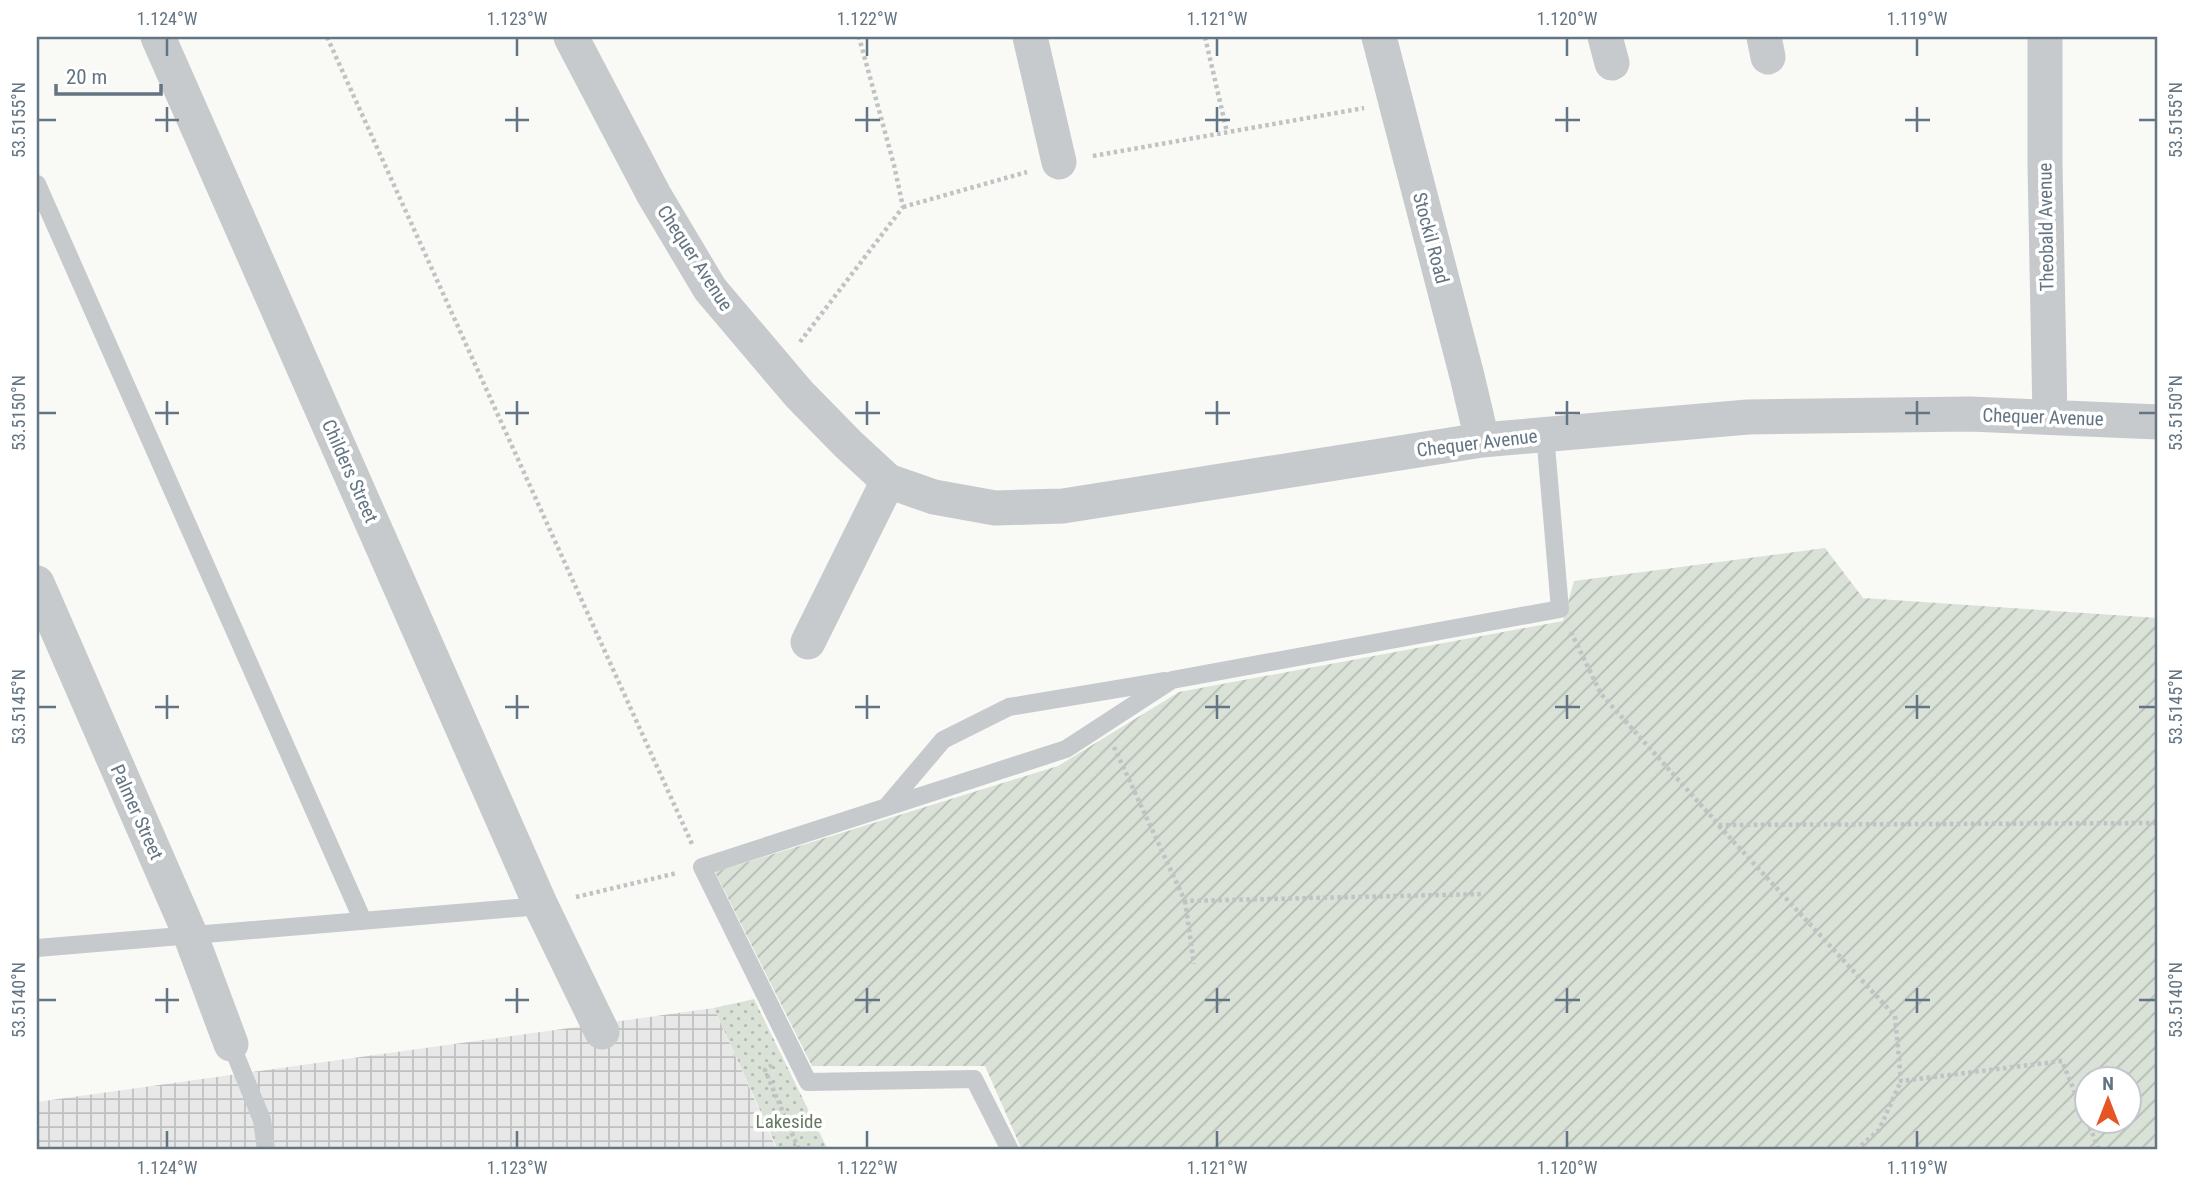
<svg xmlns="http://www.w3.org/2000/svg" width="2195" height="1187" font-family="'Roboto Condensed',sans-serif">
<defs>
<pattern id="industrial-grid" width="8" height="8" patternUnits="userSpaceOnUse" patternTransform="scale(1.75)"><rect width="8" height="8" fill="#e7e8e7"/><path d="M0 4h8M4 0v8" fill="none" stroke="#bfc1c1"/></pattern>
<pattern id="grass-dots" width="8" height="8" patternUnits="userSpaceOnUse" patternTransform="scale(1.75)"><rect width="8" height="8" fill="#dae1d7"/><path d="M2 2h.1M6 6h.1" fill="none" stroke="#b4bbb4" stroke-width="1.8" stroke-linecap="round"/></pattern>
<pattern id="garden-furrows" width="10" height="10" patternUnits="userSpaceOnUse" patternTransform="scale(1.75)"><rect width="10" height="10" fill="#dae1d7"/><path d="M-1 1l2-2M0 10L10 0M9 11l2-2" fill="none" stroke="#b4bbb4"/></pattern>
</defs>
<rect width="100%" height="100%" fill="#f9f9f6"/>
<!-- industrial -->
<path fill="url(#industrial-grid)" d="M714,1008L777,1150H37V1102Z"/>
<!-- grass -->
<path fill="url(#grass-dots)" d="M754,999L828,1150H778L714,1008Z"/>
<!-- garden -->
<path fill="url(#garden-furrows)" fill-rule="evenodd" d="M1825,548L1863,598L2158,618V1150H1022L985,1066H812L715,872L1058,766L1179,692L1563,621L1574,581ZM2086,1078H2128V1120H2086Z"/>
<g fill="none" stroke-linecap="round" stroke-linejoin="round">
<!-- path -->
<path stroke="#c0c2c4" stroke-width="4.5" stroke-dasharray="3.5 3.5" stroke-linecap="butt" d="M327,37L692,844
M1205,37L1227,132
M1093,156L1364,108
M903,207L1027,172
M800,342L903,207L894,165L859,37
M1571,632L1601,694L1719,825L2158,823
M1114,747L1185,901L1483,894
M1719,826L1895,1016L1901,1081L2062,1061L2086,1120
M576,897L677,873
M1185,901L1194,964
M772,1065L765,1070L799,1150
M2087,1120L2099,1150
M1856,1150L1879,1130L1901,1081"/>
<!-- lane -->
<path stroke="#c6cacd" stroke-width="18" d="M37,184L363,921
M887,806L943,740L1009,707L1165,681
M37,948L541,906
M231,1044L262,1120L266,1150
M1010,1150L974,1079L808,1082L702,867L1066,749L1172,680L1560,609L1545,434"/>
<!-- street -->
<path stroke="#c6cacd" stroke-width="35" d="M158,37L541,906L602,1032
M571,37L654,195L710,289L799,394L848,444L888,481L934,497L995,508L1063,506L1482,440L1748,417L1970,414L2158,422
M1030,37L1059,162
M1379,37L1467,376L1482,440
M1605,37L1612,63
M1764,37L1768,57
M2045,37V165L2050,417
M37,583L190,934L231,1044
M808,642L888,481"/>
</g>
<!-- ticks -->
<path fill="none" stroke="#637482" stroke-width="2.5" d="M167,38V56M517,38V56M867,38V56M1217,38V56M1567,38V56M1917,38V56M167,107V132M517,107V132M867,107V132M1217,107V132M1567,107V132M1917,107V132M38,120H56M155,120H179M505,120H529M855,120H880M1205,120H1230M1555,120H1580M1905,120H1930M2139,120H2156M167,401V425M517,401V425M867,401V425M1217,401V425M1567,401V425M1917,401V425M38,413H56M155,413H179M505,413H529M855,413H880M1205,413H1230M1555,413H1580M1905,413H1930M2139,413H2156M167,695V719M517,695V719M867,695V719M1217,695V719M1567,695V719M1917,695V719M38,707H56M155,707H179M505,707H529M855,707H880M1205,707H1230M1555,707H1580M1905,707H1930M2139,707H2156M167,988V1013M517,988V1013M867,988V1013M1217,988V1013M1567,988V1013M1917,988V1013M38,1000H56M155,1000H179M505,1000H529M855,1000H880M1205,1000H1230M1555,1000H1580M1905,1000H1930M2139,1000H2156M167,1131V1148M517,1131V1148M867,1131V1148M1217,1131V1148M1567,1131V1148M1917,1131V1148"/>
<g text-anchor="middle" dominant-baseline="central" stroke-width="7" stroke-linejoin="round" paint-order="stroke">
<!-- street labels -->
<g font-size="19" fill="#637482" stroke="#fff">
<text transform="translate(2046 227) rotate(-91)">Theobald Avenue</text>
<text transform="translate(1431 238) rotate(75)">Stockil Road</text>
<text transform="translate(695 258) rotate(57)">Chequer Avenue</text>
<text transform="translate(2043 417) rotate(2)">Chequer Avenue</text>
<text transform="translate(1477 443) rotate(-7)">Chequer Avenue</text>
<text transform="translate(350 471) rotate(66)">Childers Street</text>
<text transform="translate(137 812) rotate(66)">Palmer Street</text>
</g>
<!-- park labels -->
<g font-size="19" fill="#667a62" stroke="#fff">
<text x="789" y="1121">Lakeside</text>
</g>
</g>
<!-- border -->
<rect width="2195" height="1187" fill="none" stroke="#ffffff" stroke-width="77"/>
<!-- north arrow -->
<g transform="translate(2108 1100)"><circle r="33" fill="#ffffff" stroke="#c1c7cd" stroke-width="2"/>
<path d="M0-5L12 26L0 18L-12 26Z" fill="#e75527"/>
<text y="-10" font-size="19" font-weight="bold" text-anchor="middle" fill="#637482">N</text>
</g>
<!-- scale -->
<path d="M56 84v10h105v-10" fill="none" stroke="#637482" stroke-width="3.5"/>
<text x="66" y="84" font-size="21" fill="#637482" stroke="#ffffff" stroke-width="5" paint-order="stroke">20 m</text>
<rect x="38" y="38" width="2118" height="1110" fill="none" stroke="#637482" stroke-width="2.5"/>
<g font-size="18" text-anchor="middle" fill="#637482">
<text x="167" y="25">1.124°W</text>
<text x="517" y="25">1.123°W</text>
<text x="867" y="25">1.122°W</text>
<text x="1217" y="25">1.121°W</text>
<text x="1567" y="25">1.120°W</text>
<text x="1917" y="25">1.119°W</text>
<text transform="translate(19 120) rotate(-90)" y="6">53.5155°N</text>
<text transform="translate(2176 120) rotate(-90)" y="6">53.5155°N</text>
<text transform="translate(19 413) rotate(-90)" y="6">53.5150°N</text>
<text transform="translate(2176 413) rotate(-90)" y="6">53.5150°N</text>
<text transform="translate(19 707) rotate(-90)" y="6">53.5145°N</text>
<text transform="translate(2176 707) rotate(-90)" y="6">53.5145°N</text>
<text transform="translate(19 1000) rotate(-90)" y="6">53.5140°N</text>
<text transform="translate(2176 1000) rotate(-90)" y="6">53.5140°N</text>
<text x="167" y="1174">1.124°W</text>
<text x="517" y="1174">1.123°W</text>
<text x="867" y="1174">1.122°W</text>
<text x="1217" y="1174">1.121°W</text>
<text x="1567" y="1174">1.120°W</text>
<text x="1917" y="1174">1.119°W</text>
</g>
</svg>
